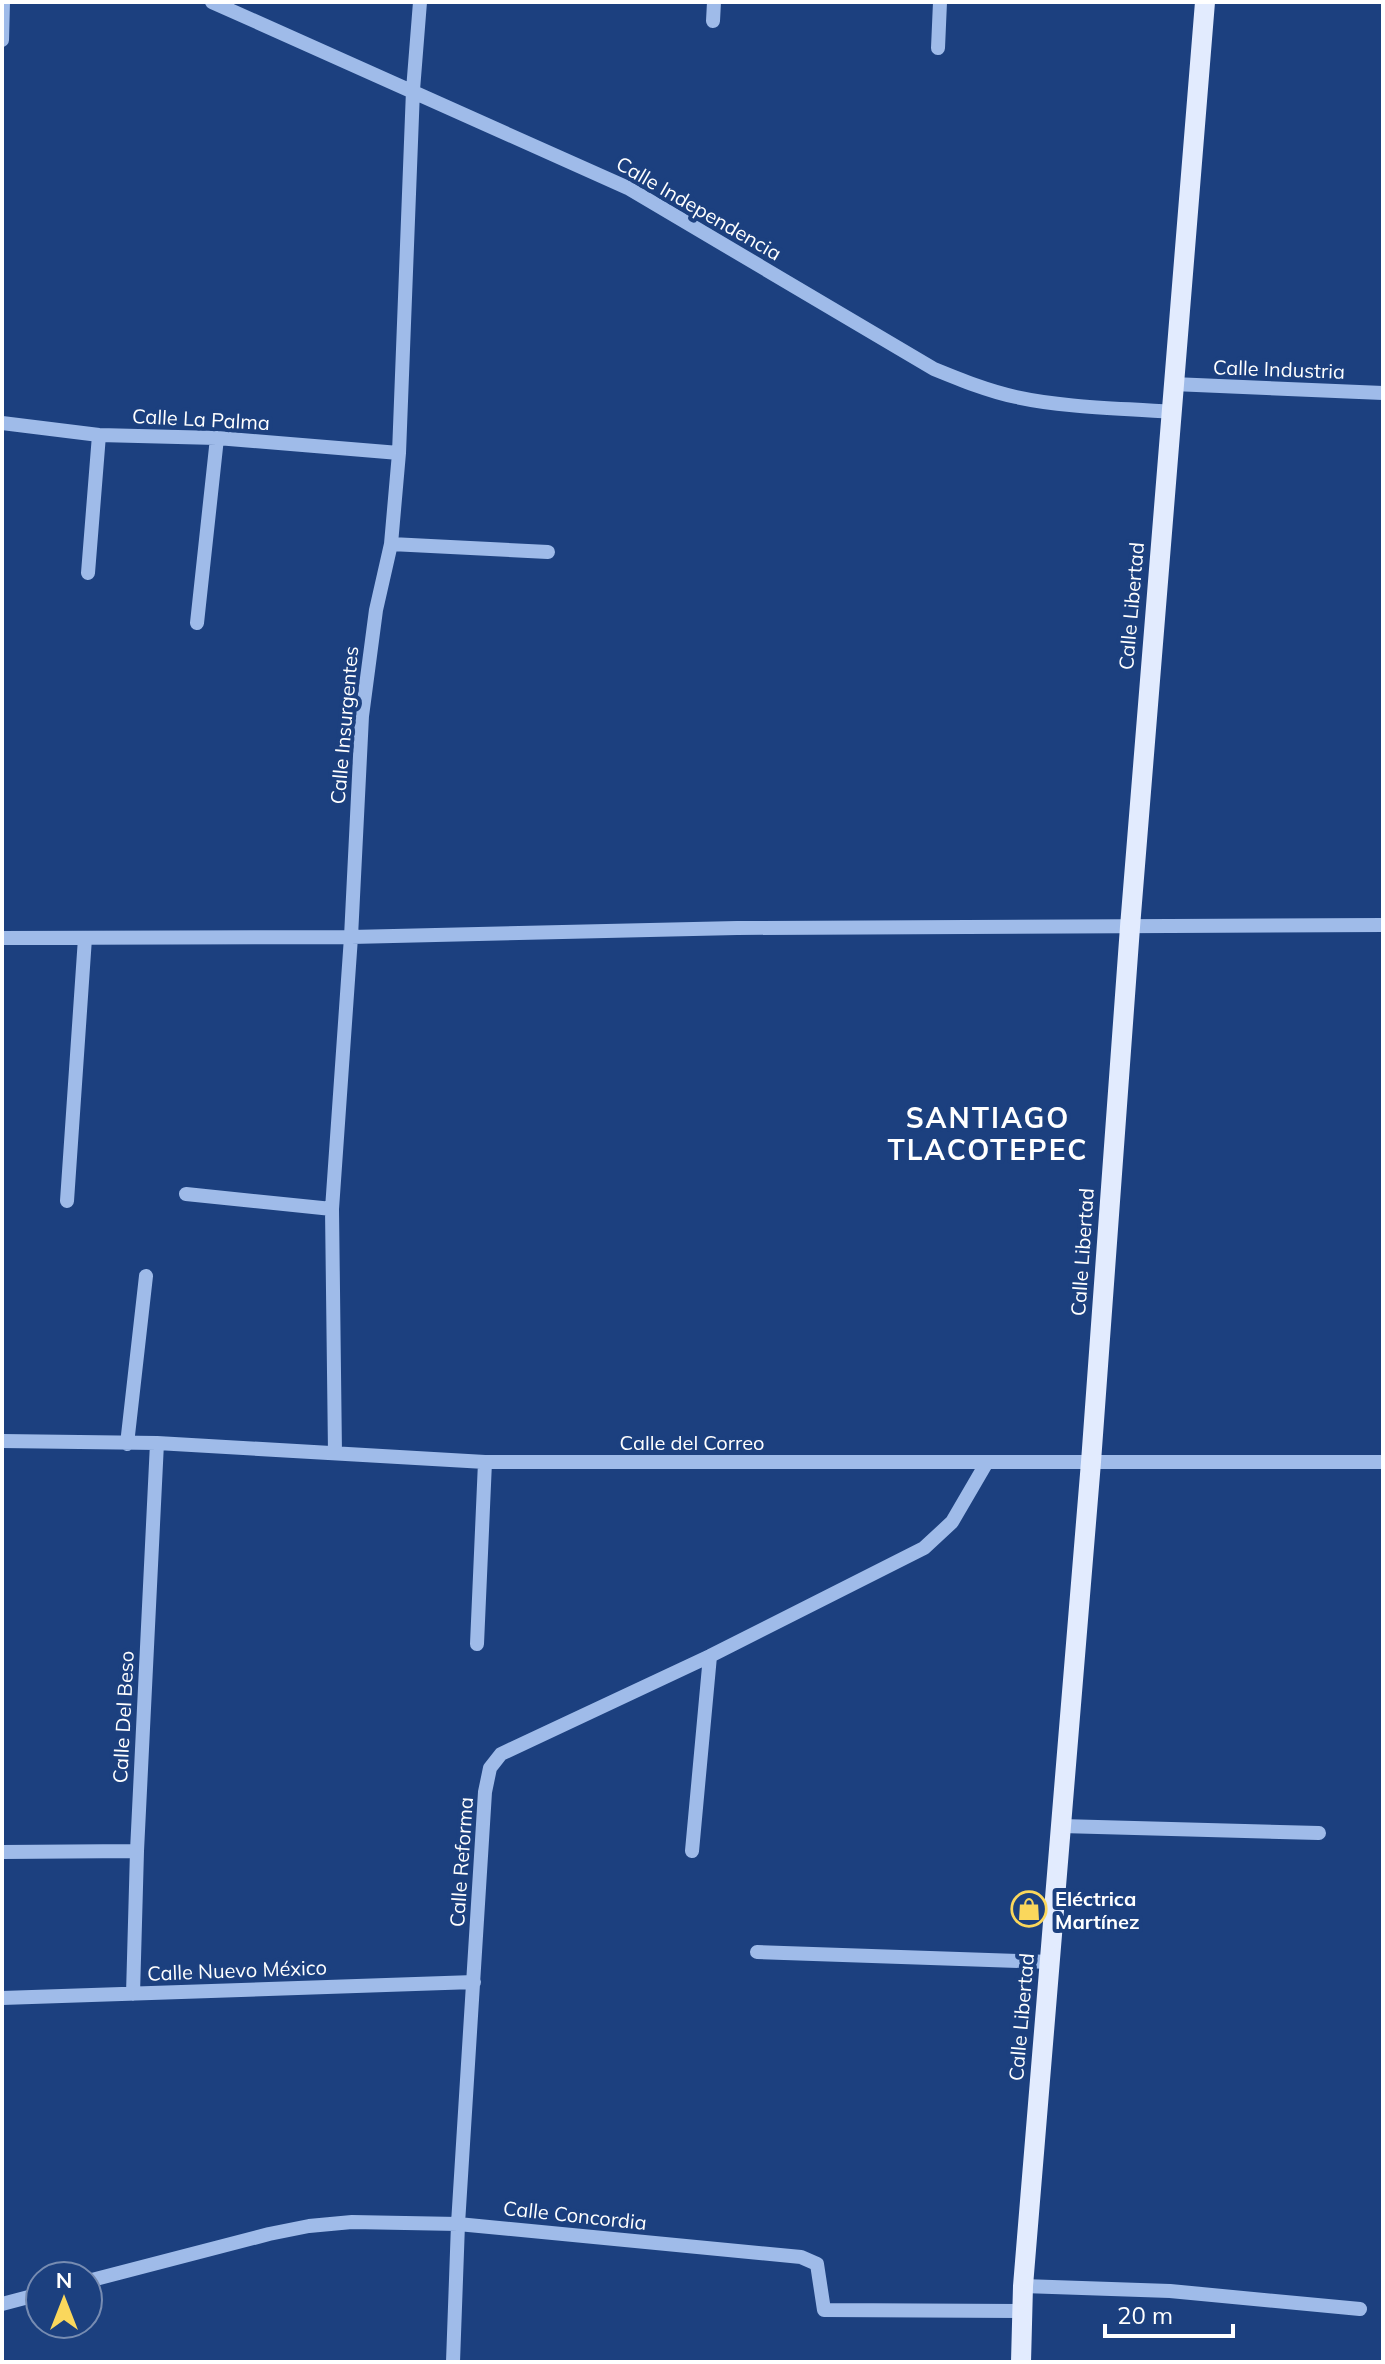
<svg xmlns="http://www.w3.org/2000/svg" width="1385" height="2364" font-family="Mulish,sans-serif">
<rect width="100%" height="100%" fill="#1c407f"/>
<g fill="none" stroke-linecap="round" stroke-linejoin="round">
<!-- minor -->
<path stroke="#9fbbe9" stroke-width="14" d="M212,2L628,188L934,369C961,380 988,391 1016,397C1067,408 1120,408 1171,412
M713,21L714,2
M2,40L3,2
M938,48L940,2
M1173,384L1383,393
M2,423L99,435L217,438L399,453
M391,544L548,552
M88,573L99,435
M197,623L217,438
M2,938L351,937L737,928L1383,925
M186,1194L332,1209
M67,1201L85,938
M2,1441L157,1443L485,1462H1383
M127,1444L146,1276
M335,1453L332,1209L351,937L362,716L376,610L391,544L399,453L413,90L420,2
M477,1644L485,1462
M1061,1826L1319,1833
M692,1851L710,1656
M2,1852L137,1851
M757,1952L1050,1962
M133,1994L137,1851L157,1443
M2,1998L474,1982
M88,2281L269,2234L309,2226L352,2222L458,2224L801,2257L817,2264L824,2310L1023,2311
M1023,2286L1170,2291L1360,2309
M2,2304L40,2294
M453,2362L458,2224L485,1792L490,1768L501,1754L710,1656L924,1548L952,1522L987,1462"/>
<!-- major -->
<path stroke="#e2ebfe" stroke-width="20" d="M1021,2362L1023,2286L1091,1462L1130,927L1205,2"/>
</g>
<!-- icons -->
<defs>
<symbol id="shop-ring" viewBox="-11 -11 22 22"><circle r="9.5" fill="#1c407f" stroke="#fad75c" stroke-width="1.5"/><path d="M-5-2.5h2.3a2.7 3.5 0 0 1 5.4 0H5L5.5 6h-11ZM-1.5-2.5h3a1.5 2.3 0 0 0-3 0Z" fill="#fad75c"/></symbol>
</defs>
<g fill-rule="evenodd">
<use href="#shop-ring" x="1009" y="1889" width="40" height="40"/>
</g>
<g text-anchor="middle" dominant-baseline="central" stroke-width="8" stroke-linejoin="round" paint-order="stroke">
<!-- street labels -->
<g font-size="20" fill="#fff" stroke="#1c407f">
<text transform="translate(699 208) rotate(30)">Calle Independencia</text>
<text transform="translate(1279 369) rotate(2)">Calle Industria</text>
<text transform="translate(201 419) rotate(3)">Calle La Palma</text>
<text transform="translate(1131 606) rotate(-85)">Calle Libertad</text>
<text transform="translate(344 725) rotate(-85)">Calle Insurgentes</text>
<text transform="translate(1082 1252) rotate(-86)">Calle Libertad</text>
<text x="692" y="1442">Calle del Correo</text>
<text transform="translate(123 1717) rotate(-87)">Calle Del Beso</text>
<text transform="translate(461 1862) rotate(-86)">Calle Reforma</text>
<text transform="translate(237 1970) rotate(-2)">Calle Nuevo México</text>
<text transform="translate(1021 2017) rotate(-85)">Calle Libertad</text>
<text transform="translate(575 2215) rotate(6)">Calle Concordia</text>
</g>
<!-- poi labels -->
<g font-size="20" font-weight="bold" fill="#fff" stroke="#1c407f" text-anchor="start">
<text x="1055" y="1898">Eléctrica<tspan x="1055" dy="23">Martínez</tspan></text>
</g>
<!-- district labels -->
<g font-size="28" font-weight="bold" letter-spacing="2" fill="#fff" stroke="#1c407f">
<text x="988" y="1117">SANTIAGO<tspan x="988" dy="32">TLACOTEPEC</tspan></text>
</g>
</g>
<!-- border -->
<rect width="1385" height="2364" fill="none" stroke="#ffffff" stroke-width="8"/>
<!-- north arrow -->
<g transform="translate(64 2300)"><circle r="38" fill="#1c407f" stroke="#778cb2" stroke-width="2"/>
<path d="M0-6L14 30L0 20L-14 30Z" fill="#fad75c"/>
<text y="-12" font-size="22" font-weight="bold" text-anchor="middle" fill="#ffffff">N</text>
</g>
<!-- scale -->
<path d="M1105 2324v12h128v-12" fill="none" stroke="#ffffff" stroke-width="4"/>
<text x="1117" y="2324" font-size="24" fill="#ffffff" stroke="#1c407f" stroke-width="6" paint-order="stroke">20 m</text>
</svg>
